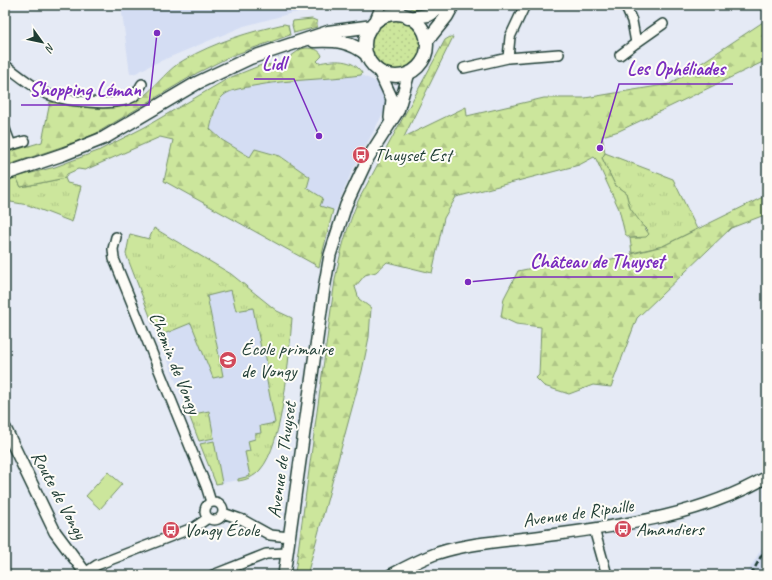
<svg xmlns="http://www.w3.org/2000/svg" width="772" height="580" font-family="Caveat,sans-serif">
<defs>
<pattern id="grass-tufts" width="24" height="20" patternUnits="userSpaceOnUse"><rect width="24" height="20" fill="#cce69c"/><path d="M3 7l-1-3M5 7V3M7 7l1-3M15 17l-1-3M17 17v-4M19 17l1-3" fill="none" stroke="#afc687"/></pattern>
<pattern id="forest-firs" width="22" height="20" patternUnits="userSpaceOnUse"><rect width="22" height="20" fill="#cce69c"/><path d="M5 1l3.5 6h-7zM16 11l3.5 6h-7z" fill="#afc687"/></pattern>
<pattern id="park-dots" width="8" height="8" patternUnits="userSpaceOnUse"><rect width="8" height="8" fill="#cce69c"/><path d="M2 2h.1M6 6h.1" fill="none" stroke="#afc687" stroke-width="1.8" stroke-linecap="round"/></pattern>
</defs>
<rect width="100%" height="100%" fill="#e5eaf5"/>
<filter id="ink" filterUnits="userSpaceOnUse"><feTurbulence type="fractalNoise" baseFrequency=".025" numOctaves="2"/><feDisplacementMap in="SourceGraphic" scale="8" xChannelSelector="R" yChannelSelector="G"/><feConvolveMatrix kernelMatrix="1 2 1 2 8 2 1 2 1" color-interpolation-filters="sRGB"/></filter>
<g filter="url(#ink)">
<!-- built -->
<path fill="#d4ddf3" d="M121,5H352L292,13L244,26L151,65L136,73L130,74Z
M361,75L379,83L385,98V110L352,171L335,211L320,206L323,198L307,188L310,177L281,156L256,149L250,157L222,140L210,129L218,102L224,95L235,89L288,80Z
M231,274L277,311L292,318L283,402L270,453L261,470L250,478L216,484L151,318L210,294L231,290Z
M767,539V560L758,575H746Z"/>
<!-- grass -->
<path fill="url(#grass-tufts)" stroke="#769268" d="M403,5H434L417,11Z
M605,153L673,179L697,229L663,246L632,253L630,238H641L648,230L634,216L630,208L626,193L615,185L602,158Z
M16,177L21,187L65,178L67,183L81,186L72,222L28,205L5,201V181Z
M154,228L231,274L277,311L292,318C289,354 284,444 260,470C254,477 246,480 238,481V479L250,476L245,452L250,451L248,441L255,439V434L261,433L260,426L275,423L266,376L269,375L265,353H262L253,308L236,311L231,290L207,296L223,376L213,378L191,323L164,334L159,322L153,324L126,254L130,234L149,239Z
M209,411L214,438L199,441L189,415Z
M214,441L222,483L216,484L200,444Z"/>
<!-- forest -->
<path fill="url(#forest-firs)" stroke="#769268" d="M767,15V60L619,131L602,136L605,153L602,158L615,185L626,193L630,208L649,234L646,237L630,238L625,234L619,209L596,159L594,157L579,165L456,197L444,218L432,273L387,262L376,272L365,275L355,287L359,299L371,308L369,337L362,371L307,575H298L295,573L335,280C340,253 347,227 358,201L445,40L450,37H453L404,137L466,107L467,116L544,98H585L670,84L763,22Z
M312,19L317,21V27L294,33L292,25L293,21Z
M284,24L288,25L290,35L231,56L197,73L95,134L73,143L5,166V153L42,142L50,102C79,107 121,116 145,95C159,83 168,69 184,60C215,42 249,32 284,24Z
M306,48C312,48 320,49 322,56L317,61L319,63C333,60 353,58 362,73L361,75C324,80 290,79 253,86C244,88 232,89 224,95C215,102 213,118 210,129L222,140L250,157L255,149L280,156L310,177L307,188L323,198L320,206L333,210L319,267L164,181L173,140L160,137L85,170L78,169L67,174L65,178L21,187L16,177L55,167L98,151L145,127L229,78L264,64L272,65L284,61L301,49Z
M767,195V214L731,228L637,318L611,387L593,385L569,394L544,386L536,378L539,375L541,327L516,324L501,317L504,298L518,271L537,267L592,264L663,246Z"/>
<!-- park -->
<path fill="url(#park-dots)" stroke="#769268" d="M371 45a25 25 0 1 1 50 0a25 25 0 1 1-50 0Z"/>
<!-- pitch -->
<path fill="#cce69c" stroke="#769268" d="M108,472L122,484L100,509L86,496Z"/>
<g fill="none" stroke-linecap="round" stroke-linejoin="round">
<defs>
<path id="minor" d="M396,5L404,16
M525,5L510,37L508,58L559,54
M625,5L632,21L636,43L663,24
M373,25L381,5
M620,55L636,43
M5,65C17,74 29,84 43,92C60,101 115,108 133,97C137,94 139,89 142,84
M464,68L508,58
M5,129L11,145L25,141
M116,237L113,249L114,259L206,486L211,502
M205 511a9 9 0 1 1 18 0a9 9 0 1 1-18 0Z
M223,513L243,520L270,535L290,537
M594,529L607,575
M85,573L97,565L195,527L208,518
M213,575L266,554L287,553"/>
<path id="tertiary" d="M379,71L392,99L390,118
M5,428L55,532L87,575
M284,575L324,289L330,255L346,205L368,158L398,111L409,73
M391,575C406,567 421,559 438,553C469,543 504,541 537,537C616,526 696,518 767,477"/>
<path id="secondary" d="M365 45a31 31 0 1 1 62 0a31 31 0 1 1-62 0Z
M408,18L428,15L445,5
M314,41C335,40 351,41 367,55
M426,42L447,16L453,5
M5,174L64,154L104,138L197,83L250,58L328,32L373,26"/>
</defs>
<!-- minor casing -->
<use href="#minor" stroke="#1f3d34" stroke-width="12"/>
<!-- tertiary casing -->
<use href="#tertiary" stroke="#1f3d34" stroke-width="14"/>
<!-- secondary casing -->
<use href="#secondary" stroke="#1f3d34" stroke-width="15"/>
<!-- minor -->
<use href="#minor" stroke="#fdfcf7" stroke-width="9"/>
<!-- tertiary -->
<use href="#tertiary" stroke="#fdfcf7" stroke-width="11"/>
<!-- secondary -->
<use href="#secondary" stroke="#fdfcf7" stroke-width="12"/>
<!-- rail -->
<path stroke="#1f3d34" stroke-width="2.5" stroke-dasharray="6 3" stroke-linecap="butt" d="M751,575L767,545"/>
</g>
</g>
<!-- icons -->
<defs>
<symbol id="bus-disc" viewBox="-11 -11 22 22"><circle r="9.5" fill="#d1495b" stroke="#fdfcf7"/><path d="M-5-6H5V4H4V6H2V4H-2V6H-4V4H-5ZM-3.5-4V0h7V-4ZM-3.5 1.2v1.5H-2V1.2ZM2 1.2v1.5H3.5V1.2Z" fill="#fff"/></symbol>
<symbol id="school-disc" viewBox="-11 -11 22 22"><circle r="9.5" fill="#d1495b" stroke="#fdfcf7"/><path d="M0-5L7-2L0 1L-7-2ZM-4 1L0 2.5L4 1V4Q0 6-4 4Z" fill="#fff"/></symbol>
</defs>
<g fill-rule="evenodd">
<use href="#bus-disc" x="351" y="145" width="20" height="20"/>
<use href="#school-disc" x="218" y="350" width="20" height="20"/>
<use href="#bus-disc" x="613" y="519" width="20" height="20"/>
<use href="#bus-disc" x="161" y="520" width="20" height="20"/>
</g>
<g text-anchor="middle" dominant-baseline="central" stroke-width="4" stroke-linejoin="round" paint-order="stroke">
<!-- poi labels -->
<g font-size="19" fill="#1f3d34" stroke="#fdfcf7" text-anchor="start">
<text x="374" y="155">Thuyset Est</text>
<text x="241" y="349">École primaire<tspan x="241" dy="22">de Vongy</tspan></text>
<text x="636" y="529">Amandiers</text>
<text x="184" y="530">Vongy École</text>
</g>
<!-- street labels -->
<g font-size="19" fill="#1f3d34" stroke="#fdfcf7">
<text transform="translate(175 363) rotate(68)">Chemin de Vongy</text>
<text transform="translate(282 460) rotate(-82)">Avenue de Thuyset</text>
<text transform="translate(59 495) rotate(62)">Route de Vongy</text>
<text transform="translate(578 513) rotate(-8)">Avenue de Ripaille</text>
</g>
</g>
<!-- callouts -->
<path fill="none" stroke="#7b2cbf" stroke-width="1.5" d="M319 136L294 79H254M600 148L619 84H733M157 33L149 105H21M468 282L522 277H673"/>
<g fill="#7b2cbf" stroke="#fdfcf7" stroke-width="1.5">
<circle cx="319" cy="136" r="4"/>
<circle cx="600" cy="148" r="4"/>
<circle cx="157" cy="33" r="4"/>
<circle cx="468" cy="282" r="4"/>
</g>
<g font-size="20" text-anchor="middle" font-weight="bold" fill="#7b2cbf" stroke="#fdfcf7" stroke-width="4" stroke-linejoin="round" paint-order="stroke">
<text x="274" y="70">Lidl</text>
<text x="676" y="75">Les Ophéliades</text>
<text x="85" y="96">Shopping Léman</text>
<text x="597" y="268">Château de Thuyset</text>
</g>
<!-- margin -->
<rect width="772" height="580" fill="none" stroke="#fdfcf7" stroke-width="20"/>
<rect x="10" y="10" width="752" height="560" fill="none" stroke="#1f3d34" stroke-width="1.5" filter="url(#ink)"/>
<!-- north arrow -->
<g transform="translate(42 42) rotate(123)" stroke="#fdfcf7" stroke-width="3" paint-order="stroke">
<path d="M0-3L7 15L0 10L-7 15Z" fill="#1f3d34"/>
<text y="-6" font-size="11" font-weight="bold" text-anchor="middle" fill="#1f3d34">N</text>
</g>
</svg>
